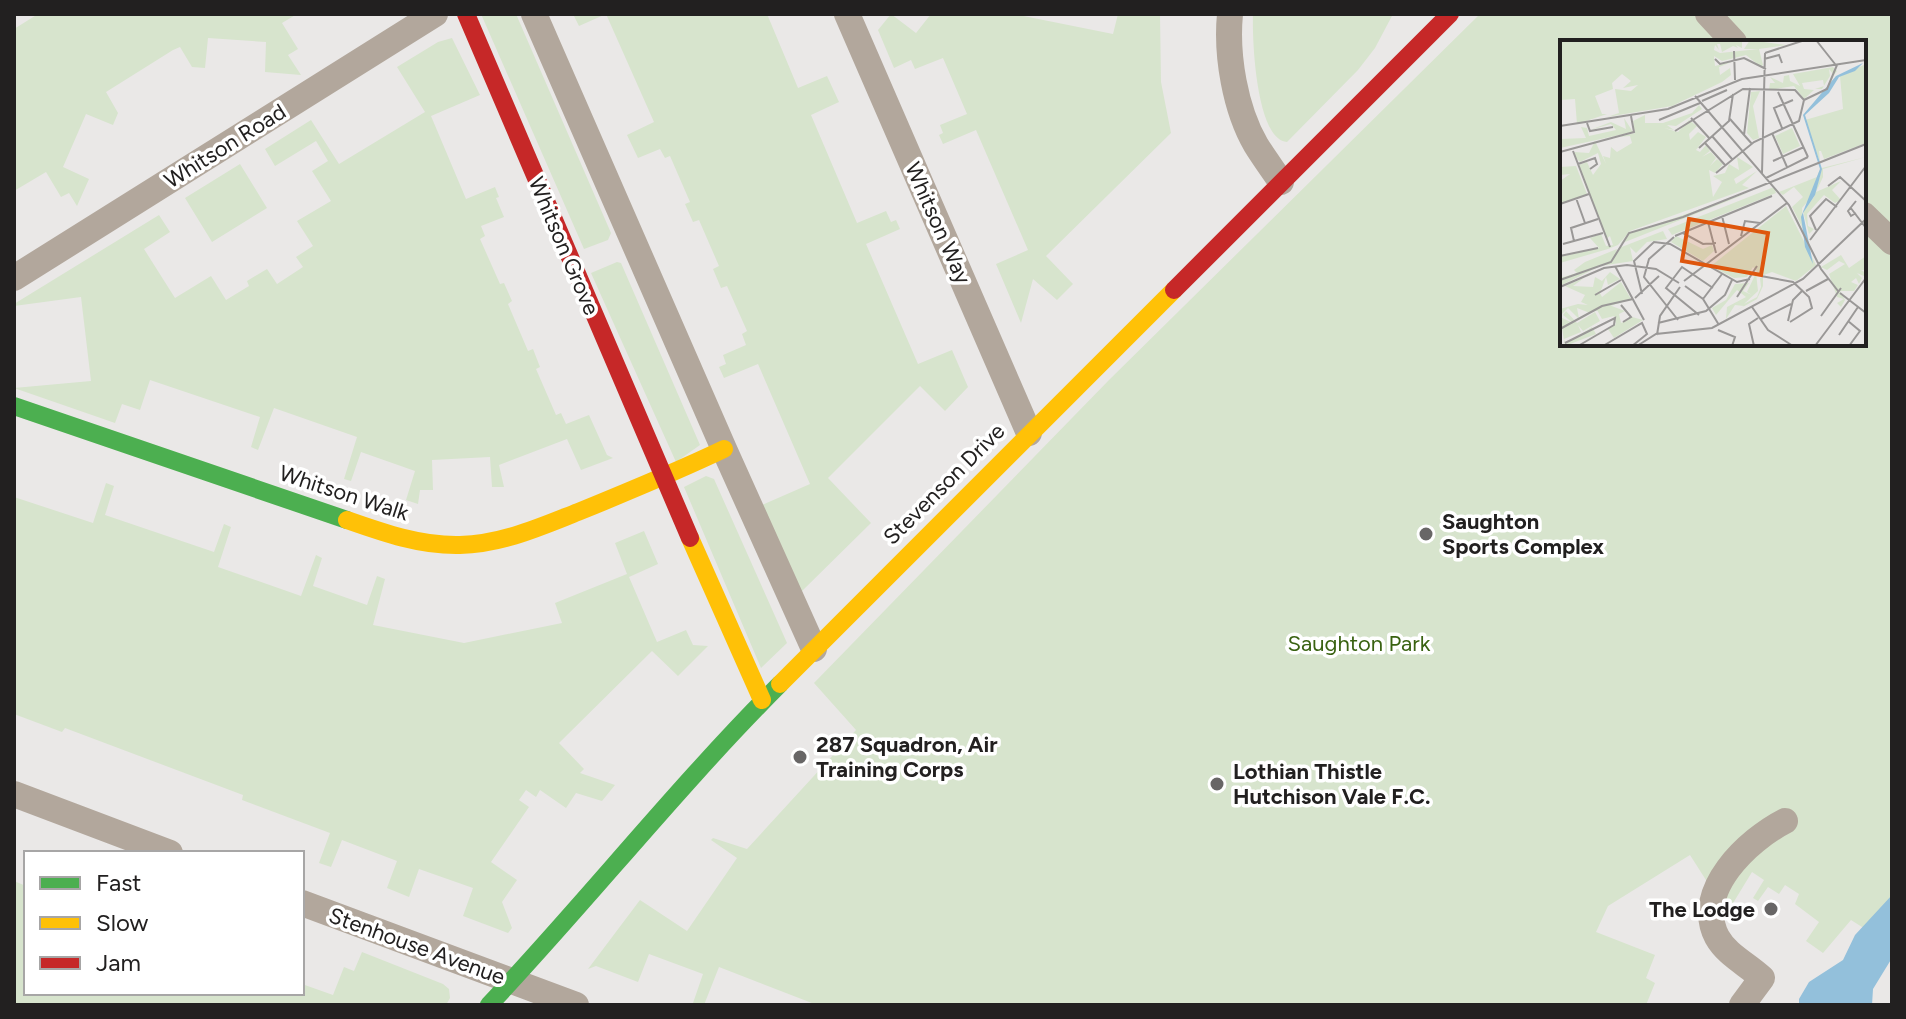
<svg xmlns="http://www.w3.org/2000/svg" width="1906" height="1019" font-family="Figtree,sans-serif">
<rect width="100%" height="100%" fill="#eae8e7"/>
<!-- green -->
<path fill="#d7e4cd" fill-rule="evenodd" d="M38,14H297L282,23L298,49L288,55L301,75L265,72L266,42L208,38L205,68L192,67L180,47L173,50L106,92L118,113L113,125L86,114L63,167L89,179L77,206L69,193L61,197L46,172L14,191V29Z
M481,14H516L611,233L608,240L584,249Z
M573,14H767L798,88L827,76L839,102L811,115L857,223L886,211L891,222L896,220L900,229L866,244L918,364L952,350L968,387L945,411L920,386L828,478L871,523L800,593L762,505L810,484L758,364L724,378L719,367L726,364L723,355L746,345L742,334L747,331L727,286L721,288L713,269L719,266L699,220L693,222L685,204L690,202L670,156L665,158L660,149L638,158L627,135L654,122L606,14L579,26Z
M891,14L916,33L931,14H1013L1113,34L1118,14H1160L1161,82L1171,133L1046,256L1073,284L1057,300L1033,279L1021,323L996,264L1028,250L976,130L943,144L939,135L943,133L940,125L967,114L943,58L915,69L911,60L894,68L878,30Z
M1253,14H1393L1375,48L1358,70L1287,142C1256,140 1252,39 1253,14Z
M1480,14H1892V946L1851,920L1823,953L1806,941L1819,922L1795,904L1799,894L1785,885L1779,894L1768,887L1758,901L1753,898L1764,880L1752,872L1727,913L1690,855L1608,906L1596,932L1655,955L1646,978L1655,983L1646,1005H817L719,967L704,1005L693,1003L703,974L649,954L638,982L596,966L588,969L640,900L687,931L737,858L711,840L713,838L747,849L856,730L814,683L1109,380ZM1562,42H1864V344H1562Z
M452,38L480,95L431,116L466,199L495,187L499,197L496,198L504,217L481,226L485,236L480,239L500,284L504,283L512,301L508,304L528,351L533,349L540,367L536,369L556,415L561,413L566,424L589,415L607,455L613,458L581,470L567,439L499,465L504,487H492L490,457L432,460L433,490H420L418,504L406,500L415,471L361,452L351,481L344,479L357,437L274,408L258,450L251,447L260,417L150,380L140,410L122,404L115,423L14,388L91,381L81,297L14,306V304L159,215L170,232L144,249L175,298L211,276L226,300L249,286L247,281L267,269L277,284L303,267L296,257L313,246L297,221L331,201L312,171L328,161L316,141L275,166L265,149L311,120L339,164L425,112L397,67L438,42Z
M240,164L267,208L212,242L185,198Z
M617,262L621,263L700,445L676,462L591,273Z
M706,476L714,479L787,643L761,668L684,487Z
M106,483L114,486L105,515L214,552L224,524L231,527L218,567L301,596L316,555L322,558L313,586L367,605L377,576L385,579L373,625L464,643L562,623L555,603L627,574L615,543L644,531L658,564L629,577L657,642L686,630L693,645L708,646L678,676L652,651L559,743L584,769L580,773L615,785L602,801L576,793L566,808L540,790L536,797L526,790L519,800L529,807L491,862L517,880L502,902L512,928L508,933L463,916L473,888L419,869L409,897L387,888L397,861L342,840L331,867L319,863L330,833L242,800L243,795L65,728L62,732L14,714V497L93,523Z
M14,881L26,886V993H302V984L333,995L344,967L354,971L362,952L443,984L449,989L450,998L446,1005H14Z"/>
<!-- water -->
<path fill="#93c0db" d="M1892,895V958L1873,989L1872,1005H1799V999L1809,982L1843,960L1855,935Z"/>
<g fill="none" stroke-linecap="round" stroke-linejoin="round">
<!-- street -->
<path stroke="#b2a79c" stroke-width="26" d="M534,14L724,449L814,649
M847,14L1029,433
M1230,14C1226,55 1235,109 1256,145C1264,158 1273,170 1281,182
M1708,14L1734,42
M1864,215L1892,242
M14,278L435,14
M14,794L170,853
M302,903L576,1005
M1742,1005L1762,978C1747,964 1727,955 1717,937C1693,891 1748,840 1785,821"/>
<!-- fast -->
<path stroke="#4caf50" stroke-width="18" d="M14,406L347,520
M489,1005C588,900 678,786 780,684"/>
<!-- slow -->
<path stroke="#ffc107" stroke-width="18" d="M347,520C384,533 421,546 460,545C502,544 540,527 578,512C627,492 676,472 724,449
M690,538L762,700
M780,684L1174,290"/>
<!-- jam -->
<path stroke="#c62828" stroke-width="18" d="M466,14L690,538
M1174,290L1450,14"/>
</g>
<!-- markers -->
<g fill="#686666" stroke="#fff" stroke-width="3">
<circle cx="1426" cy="534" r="8"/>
<circle cx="800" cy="757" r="8"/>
<circle cx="1217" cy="784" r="8"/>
<circle cx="1771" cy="909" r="8"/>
</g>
<g text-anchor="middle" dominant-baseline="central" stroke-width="7" stroke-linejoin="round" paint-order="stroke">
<!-- street labels -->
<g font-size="22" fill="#222020" stroke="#fff">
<text transform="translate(225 146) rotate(-32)">Whitson Road</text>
<text transform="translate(938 223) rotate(66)">Whitson Way</text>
<text transform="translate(564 246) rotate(67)">Whitson Grove</text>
<text transform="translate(944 484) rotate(-45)">Stevenson Drive</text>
<text transform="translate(344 493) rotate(18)">Whitson Walk</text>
<text transform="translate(417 946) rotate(20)">Stenhouse Avenue</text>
</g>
<!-- poi labels -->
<g font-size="22" font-weight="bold" fill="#222020" stroke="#fff" text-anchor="start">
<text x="1442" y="521">Saughton<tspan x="1442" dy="25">Sports Complex</tspan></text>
<text x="816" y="744">287 Squadron, Air<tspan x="816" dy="25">Training Corps</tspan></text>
<text x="1233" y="771">Lothian Thistle<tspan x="1233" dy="25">Hutchison Vale F.C.</tspan></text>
<text x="1755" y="909" text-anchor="end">The Lodge</text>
</g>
<!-- park labels -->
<g font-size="22" fill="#396211" stroke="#fff">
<text x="1359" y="643">Saughton Park</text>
</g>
</g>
<!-- overview -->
<g transform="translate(1560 40)">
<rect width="306" height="306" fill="#eae8e7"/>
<path d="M0,0H182V8L176,5L178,8L173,6L162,12L160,4H157L159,10L155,5L154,10L160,13L199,9H184L190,0L226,5L199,9L203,25L201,27L186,15L162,21L154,16L155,26L174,21L159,27L160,35L170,28L171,35L162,42L112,66L47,77L59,73L55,49L71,51L78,45L63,48L71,41L62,34L52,43L53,49L35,56L42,74H47L17,84L15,59L0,60ZM306,24V103L264,119L261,111H259L260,122L245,80L283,69L280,36ZM273,27L277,31L274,35L269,29L270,36L262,49H255L264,46L263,40L242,43L244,49L254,50L244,59L234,46L209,50L210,43H215L210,37L223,43L224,36L229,35L230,41L240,46L233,34ZM200,51L193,66L199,98L193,100L187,93L191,52ZM139,65L142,69L116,86L107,85L114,90L104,88L118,92L129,80L137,86L129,94L130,100L138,92L146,97L136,110L140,112L146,105L150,111L142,117L151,112L156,118L150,126L157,119L163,124L155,133L149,130L153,157L162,142L153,136L165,133L169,124L179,130L177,117L193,127L174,139L176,144L197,131L182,145L189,148L70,191L58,205L48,209L0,223V217L39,208L30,198L41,194L46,206L53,205L50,196L46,199L19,125L27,122L33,135L41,124L38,113L20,122L16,118L14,112L29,113L35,101L46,124L43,116L50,118L51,107L57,112L72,103L70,96L58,97L75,93L73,81L85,75V83H103L132,73ZM64,78L73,92L0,108V99L26,98L21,87L27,88L29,96L56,90L51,84L30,90L51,82L66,89ZM232,88L240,106L223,114L215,96ZM306,117L263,129V137L256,152L281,141L272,150L281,160L275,163L264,155L247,174L248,186L254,189L249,194L243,171L254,157L262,128ZM16,126L27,154L0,164V141L10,134L0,135V127ZM260,129L259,136L253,155L242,168L243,189L232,167L243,157L234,147L223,155L219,152L257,137ZM214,147L216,153L112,195L108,189ZM190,152L168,161L60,204L68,194ZM226,166L256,225L236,241L212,232L201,236L193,227L187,237L174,238L151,226ZM103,191L107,199L87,202L76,213L70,207L73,221L40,226L0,246V238L17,233L14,230L25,222L57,209L56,214L59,208ZM116,196L143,209L152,205L154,211L143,221L111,202ZM281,215L289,228L306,216V230H301L306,233V237L297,233L302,238L299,244L296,238L291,242L298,245L294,251H280L285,260L281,267L277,263L284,259L277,257L269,234L285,224L279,221L267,230L261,227ZM50,232L60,239L48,245L46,237L40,253L42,257L61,242L71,259L30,273L17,268L19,279L8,268L0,276V269L18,264L28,265L21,262L25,255L5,246L24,238L13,246L33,247L35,237L42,241ZM196,233L198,251L184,264L197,257L201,247L200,238H203V246L197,259L172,273L184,266L175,265L166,279L167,267L186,257L177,250L156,275L152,268L166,260L175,244L189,243L183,251L192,255L187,252ZM49,265L65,271L59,274L61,283L72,277L83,280L54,298L48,289L56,284L54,276L42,279L37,270ZM6,271L17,283L35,272L40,281L23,291L18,285L21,292L4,299L6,304L32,287L36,294L5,306L0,277L13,283L3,275Z" fill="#d7e4cd"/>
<path d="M303,23L295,31L279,37L269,53L245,75L262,129L255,155L243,173L253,224L245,207L241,177L260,129L243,75L276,36Z" fill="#93c0db"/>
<path fill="none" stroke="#9a9897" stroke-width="2" d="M256,0L275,24M174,11L175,40M205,13L245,0M155,19L160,24L184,18L206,29M204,19L219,15L222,23M218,52L248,117M135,56L229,165L261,229L278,251M244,60L267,49L277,25M142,61L167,50M131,78L150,99M170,79L192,104M99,80L140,63M27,83L30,91L53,87M0,86L108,69L182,39L306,20M222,88L214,68L233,60M115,91L183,49L235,50L244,60M212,93L227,127M184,95L190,48M152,96L172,119M145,103L165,125M139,108L169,81L173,54M13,111L50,207M0,112L74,92L71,76M213,121L244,107M18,124L35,118L37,124L30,129M156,133L194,102L239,81L244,60M202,133L205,13M206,138L248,117M268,146L280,137L306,161M16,158L25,183M296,161L288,171L291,176L296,173M0,164L29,154M290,167L306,188M162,176L169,204M148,182L156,213M256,190L250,176L266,159L277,167M123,193L143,204L156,203M115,196L212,156M181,196L185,181L200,183M114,197L89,219L84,237L118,280M250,200L306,126M14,201L11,188L38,179M3,204L43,193M0,216L38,208M55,226L84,280M201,236L233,242L249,257L252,268L230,282M0,240L51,222L69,193L123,177L306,104M124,241L227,163M125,246L143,259L159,285M0,247L44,228L67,225L96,229L119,243M246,251L268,239M280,253L306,273M82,254L74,221L94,202L110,204L177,242L190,239M35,255L61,240M177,257L197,226M75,258L99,236M143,259L162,234M61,265L71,277L63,282M192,267L208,290L233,306M139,275L106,248L122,227L153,248M261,276L281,248M201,279L231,264M228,281L233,260L243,250M288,281L300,291L289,306M98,283L146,271L165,255L172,240M0,289L42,266L73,259M158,290L175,297L172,306M97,295L100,276L120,247M279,295L298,267M5,303L55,278L54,285L18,306M43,306L82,283L87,294L72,306M77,306L96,294L152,288L243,239L306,179M194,306L189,284L198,278M255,306L306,238"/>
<path fill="#de560d" fill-opacity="0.15" stroke="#de560d" stroke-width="4" d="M129,179L208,193L201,235L122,221Z"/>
<rect width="306" height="306" fill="none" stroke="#222020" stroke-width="4"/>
</g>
<!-- border -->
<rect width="1906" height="1019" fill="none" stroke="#222020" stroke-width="32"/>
<!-- legend -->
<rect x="24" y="851" width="280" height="144" fill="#ffffff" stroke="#a7a6a6" stroke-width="2"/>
<rect x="40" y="877" width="40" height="12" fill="#4caf50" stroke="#a7a6a6" stroke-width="2"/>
<text x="96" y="891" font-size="24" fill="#222020">Fast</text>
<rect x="40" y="917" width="40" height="12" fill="#ffc107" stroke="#a7a6a6" stroke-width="2"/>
<text x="96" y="931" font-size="24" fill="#222020">Slow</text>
<rect x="40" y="957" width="40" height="12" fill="#c62828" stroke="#a7a6a6" stroke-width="2"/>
<text x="96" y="971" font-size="24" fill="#222020">Jam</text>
</svg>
